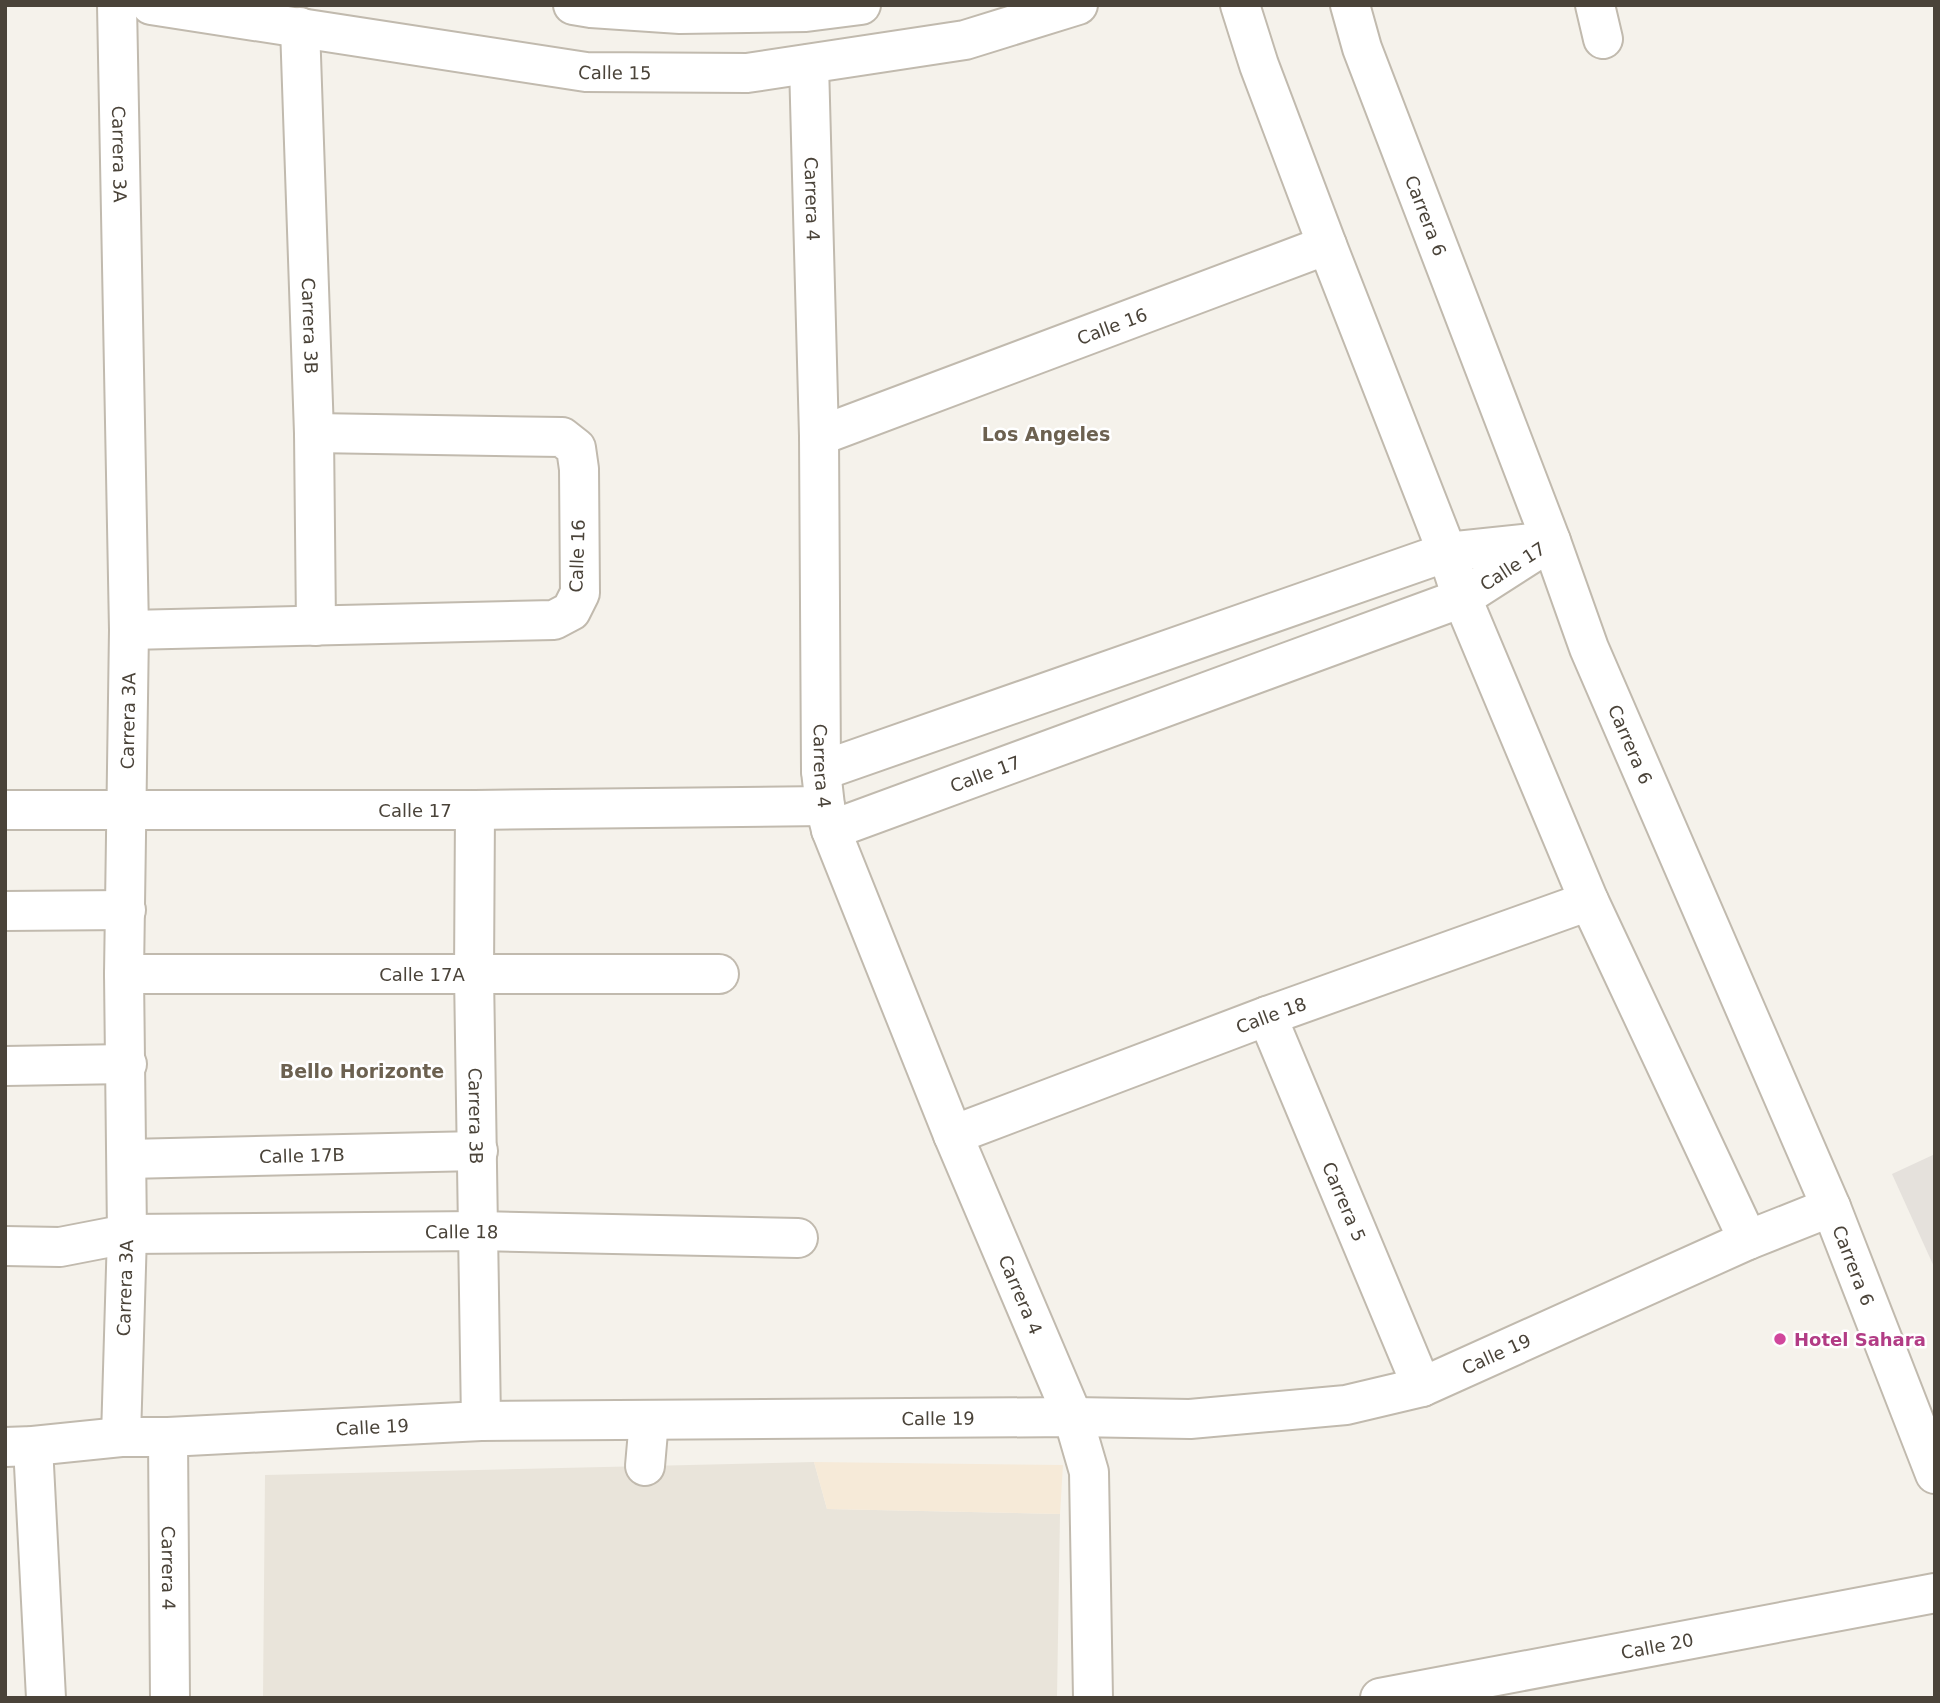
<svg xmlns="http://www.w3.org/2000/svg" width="1940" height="1703" font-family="'DejaVu Sans',sans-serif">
<rect width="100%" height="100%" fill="#f5f2eb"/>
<!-- residential -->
<path fill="#e9e4da" d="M814,1462L827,1509L1060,1514L1057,1698H263L265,1475Z"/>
<!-- commercial -->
<path fill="#f6ead8" d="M814,1462L1063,1465L1060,1514L827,1509Z"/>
<!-- industrial -->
<path fill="#e5e1dc" d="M1935,1154V1269L1892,1174Z"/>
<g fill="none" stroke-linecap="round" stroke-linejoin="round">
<defs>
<g id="minor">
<path id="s1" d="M117,5L129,630L124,974L127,1234L121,1437"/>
<path id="s2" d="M151,5L586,72L747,73L965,40L1078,5"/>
<path d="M573,5L591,8L680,14L806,12L861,5"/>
<path d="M1240,5L1259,65L1327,245L1447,552L1462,598L1589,901L1748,1240"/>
<path id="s3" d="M1350,5L1362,48L1551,541L1589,648L1831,1207L1935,1474"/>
<path d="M1595,5L1603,39"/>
<path id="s4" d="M300,27L314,433L316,626"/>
<path id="s5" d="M809,64L819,436L821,771L825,806L831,830L953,1135L1073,1417L1089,1472L1093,1698"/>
<path id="s6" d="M819,436L1327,245"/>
<path d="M129,630L554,620L571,611L580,593L579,469L576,448L562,437L314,433"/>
<path d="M821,771L1447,552L1542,542"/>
<path id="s7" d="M5,810H475L825,806"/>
<path id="s8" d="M475,810L474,974L481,1421"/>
<path id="s9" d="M831,830L1462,598L1551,541"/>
<path d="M5,911L126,910"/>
<path id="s10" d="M124,974H719"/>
<path id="s11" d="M1267,1016L1422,1387"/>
<path d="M5,1066L127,1064"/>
<path id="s12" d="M953,1135L1267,1016L1589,901"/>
<path id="s13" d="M127,1159L478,1151"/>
<path id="s14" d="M5,1246L60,1247L127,1234L479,1231L798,1238"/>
<path id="s15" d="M168,1437L170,1698"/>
<path d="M33,1446L46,1698"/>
<path id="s16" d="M5,1447L33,1446L121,1437H168L481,1421L1073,1417L1190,1419L1346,1405L1422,1387L1748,1240L1831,1207"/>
<path d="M645,1466L649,1420"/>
<path id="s17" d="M1380,1698L1935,1593"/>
</g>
</defs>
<!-- minor casing -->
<use href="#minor" stroke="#c1baae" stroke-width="42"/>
<!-- minor -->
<use href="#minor" stroke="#fff" stroke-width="38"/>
</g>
<!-- markers -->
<circle fill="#d1479c" stroke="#fff" stroke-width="2.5" cx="1780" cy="1339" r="7"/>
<g text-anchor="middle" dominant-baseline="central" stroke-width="5" stroke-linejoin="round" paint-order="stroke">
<!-- street labels -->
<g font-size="18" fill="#4a4339" stroke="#fff">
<text stroke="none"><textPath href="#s2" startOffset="469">Calle 15</textPath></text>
<text stroke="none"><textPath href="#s1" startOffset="149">Carrera 3A</textPath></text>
<text stroke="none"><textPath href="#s5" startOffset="135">Carrera 4</textPath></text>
<text stroke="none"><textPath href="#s3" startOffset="224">Carrera 6</textPath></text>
<text stroke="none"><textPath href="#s4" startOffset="299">Carrera 3B</textPath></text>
<text stroke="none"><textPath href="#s6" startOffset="313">Calle 16</textPath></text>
<text transform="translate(577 556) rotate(-88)">Calle 16</text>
<text stroke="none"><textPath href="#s9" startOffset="732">Calle 17</textPath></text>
<text transform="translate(128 721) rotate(-89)">Carrera 3A</text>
<text stroke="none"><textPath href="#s3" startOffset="791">Carrera 6</textPath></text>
<text stroke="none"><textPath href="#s5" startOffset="702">Carrera 4</textPath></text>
<text stroke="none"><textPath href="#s9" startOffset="164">Calle 17</textPath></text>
<text stroke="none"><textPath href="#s7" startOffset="410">Calle 17</textPath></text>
<text stroke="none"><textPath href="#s10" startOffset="298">Calle 17A</textPath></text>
<text stroke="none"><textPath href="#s12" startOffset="340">Calle 18</textPath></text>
<text stroke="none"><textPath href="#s8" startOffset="306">Carrera 3B</textPath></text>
<text stroke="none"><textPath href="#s13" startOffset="175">Calle 17B</textPath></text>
<text stroke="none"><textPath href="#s11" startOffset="201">Carrera 5</textPath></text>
<text stroke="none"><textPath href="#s14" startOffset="458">Calle 18</textPath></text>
<text stroke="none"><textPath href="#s3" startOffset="1358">Carrera 6</textPath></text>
<text transform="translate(125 1288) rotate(-88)">Carrera 3A</text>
<text stroke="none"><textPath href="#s5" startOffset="1269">Carrera 4</textPath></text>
<text stroke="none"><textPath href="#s16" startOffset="1502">Calle 19</textPath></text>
<text stroke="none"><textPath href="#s16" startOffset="934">Calle 19</textPath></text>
<text stroke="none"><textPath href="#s16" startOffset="368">Calle 19</textPath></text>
<text stroke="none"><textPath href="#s15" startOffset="131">Carrera 4</textPath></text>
<text stroke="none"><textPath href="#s17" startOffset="282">Calle 20</textPath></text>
</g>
<!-- hotel labels -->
<g font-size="18" font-weight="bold" fill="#b23c85" stroke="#fff" text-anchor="start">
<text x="1794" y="1339">Hotel Sahara</text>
</g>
<!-- neighbourhood labels -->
<g font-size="19" font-weight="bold" fill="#6c6150" stroke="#fff">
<text x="1046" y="434">Los Angeles</text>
<text x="362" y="1071">Bello Horizonte</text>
</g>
</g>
<!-- border -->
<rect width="1940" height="1703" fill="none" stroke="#4a4339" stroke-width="14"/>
</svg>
